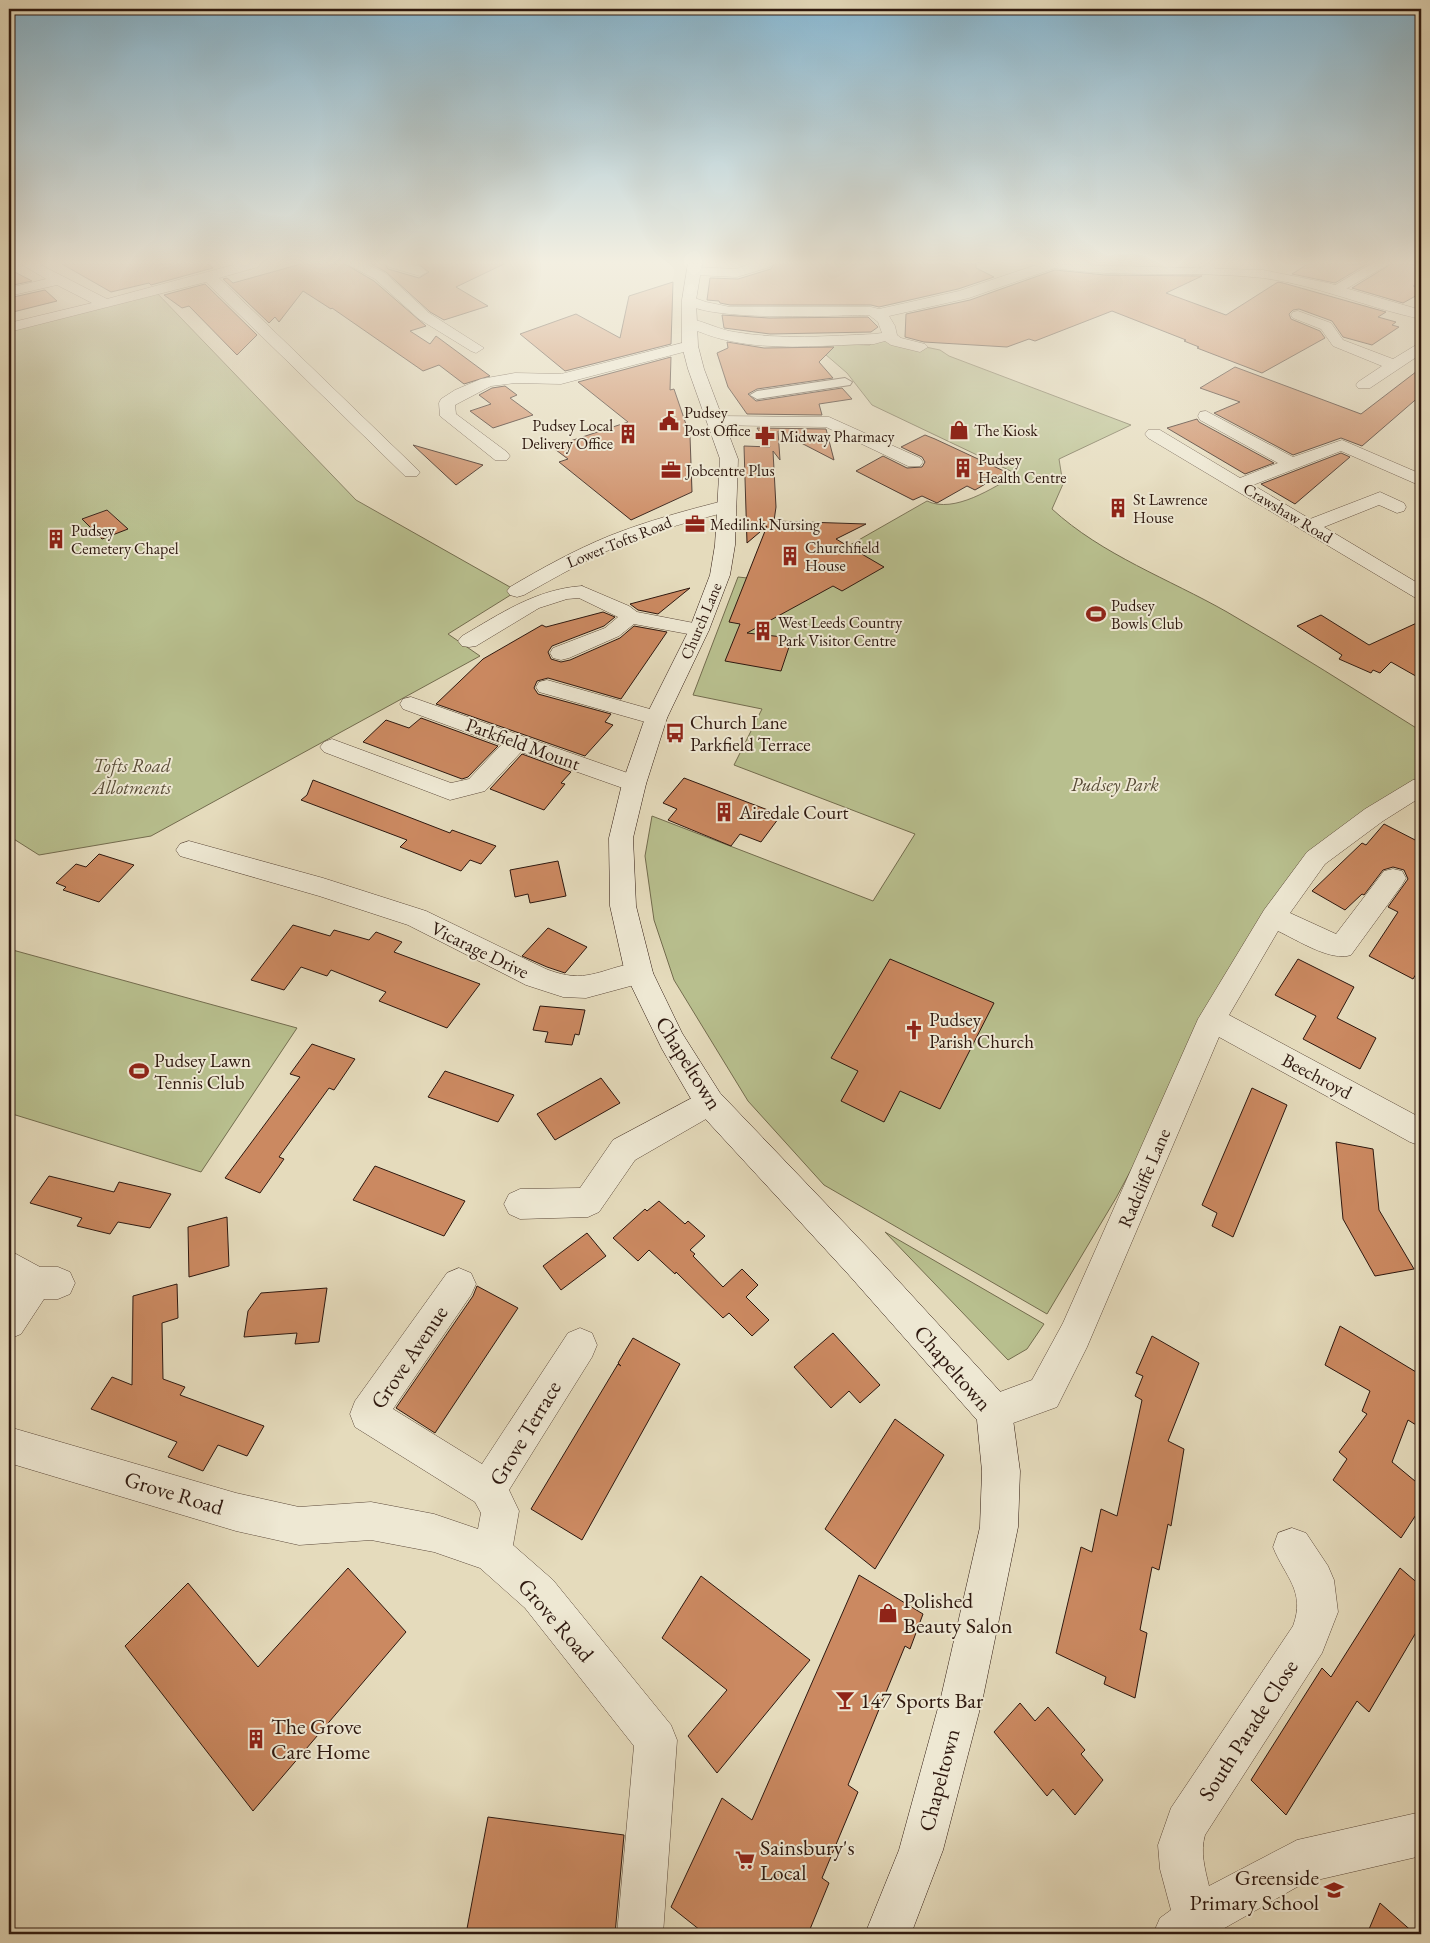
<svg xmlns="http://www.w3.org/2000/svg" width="1430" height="1943" font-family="'EB Garamond',serif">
<rect width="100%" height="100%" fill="#e5dbbc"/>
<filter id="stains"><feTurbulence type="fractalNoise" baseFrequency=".004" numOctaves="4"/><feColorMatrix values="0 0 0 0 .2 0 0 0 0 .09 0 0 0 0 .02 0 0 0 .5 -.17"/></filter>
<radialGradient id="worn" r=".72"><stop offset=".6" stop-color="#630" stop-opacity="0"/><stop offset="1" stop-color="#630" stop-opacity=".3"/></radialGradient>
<!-- green -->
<path fill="#b8bf8e" stroke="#736c4e" d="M156,292L356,500L517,591L448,634L480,656L151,836L39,855L9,836V327Z
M882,338L940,350L949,356L1131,425L1059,459L1063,484L1052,509C1102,555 1169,579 1227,612C1293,650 1357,691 1421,731V786L1374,815L1316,858L1212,1019L1116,1198L1047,1314L824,1185L748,1101L674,980L654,920L645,856L652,816L873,901L915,834L734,765L762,709L693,695L738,577L785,582L927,501C954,514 993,488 1017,474L872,405L847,373L818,348L843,344L870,345L874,339Z
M9,949L297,1028L201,1172L9,1113Z
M885,1232L1044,1324L1027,1349L1008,1360Z"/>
<!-- building -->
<path fill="#cb8961" stroke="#2e180f" d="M62,264H208L213,268L151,285L149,283L111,292Z
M301,264H345L374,281L426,326L410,331L430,344L436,336L490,376L464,384L439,365L423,371L332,308L331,309L303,291L279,322L275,317L269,323L223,279L227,278L233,283Z
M371,264H385L388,269L419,278L429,272L418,264H504L456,287L488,306L444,320L430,312L386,272Z
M774,264H976V268L994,277L958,289L879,307L871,305H730L720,303L719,301L707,300L710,278L738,279L771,269Z
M1308,264H1367L1335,283L1292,274Z
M1391,264H1410L1421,267V282L1413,286L1421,289V293L1403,303L1352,288Z
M9,269L32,281L9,286Z
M1055,270L1105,275L1202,276L1166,293L1226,315L1278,282L1283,283L1386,312L1378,317L1396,322L1392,325L1399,327L1372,345L1343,337L1332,321L1299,309L1293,310L1289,314L1291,319L1320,331L1325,338L1262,373L1197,348L1199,347L1184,341L1186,340L1112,311L1035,341L1029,339L1007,347L924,342L905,337L906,314L970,300Z
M673,282L671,344L565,371L520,334L576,314L620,338L629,296Z
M205,284L257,335L237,355L189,306L182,308L164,295Z
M45,290L57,301L9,313V298Z
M722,315L769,318L868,317L878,327L871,332L770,334L724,328Z
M727,342L764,348L834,347L819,362L833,378L757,389L748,394L756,401L842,388L852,399L819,404L822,415L747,414L728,387L717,353L728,348Z
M671,357L670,390L674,389L690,436L692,492L631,520L559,462L568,459L552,447L628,422L578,382Z
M1235,367L1361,414L1421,368V395L1362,446L1341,438L1293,455L1214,413L1240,402L1200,388Z
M505,386L517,395L510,398L533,415L493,428L470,411L491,404L479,395L492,388Z
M1197,419L1199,422L1274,463L1245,474L1167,428Z
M757,428L826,429L834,460L778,431L780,460L773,451L776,507L774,521L866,524L836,539L884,567L842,591L833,586L747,633L792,638L781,671L725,661L740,624L729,622L767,526L747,543L744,446L770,447Z
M925,435L935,439L1006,472L975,490L967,486L937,503L922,496L913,500L856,471L883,456L907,468L922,467L925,462L922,457L901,447Z
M413,445L483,465L456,485Z
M1341,453L1350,457L1295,504L1261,484Z
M107,510L128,529L102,539L82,519Z
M690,588L658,614L638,610L630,604Z
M603,612L615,617L604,626L552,646L548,652L551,659L561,662L570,660L620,638L634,626L667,632L621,699L548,678L537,681L534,688L538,694L611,714L605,722L613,725L585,756L436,704L483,659L542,625L546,627Z
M1321,615L1369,645L1421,621V679L1391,662L1380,673L1373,670L1371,673L1339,659L1342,655L1297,626Z
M421,718L498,746L468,777L462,779L363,742L386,720L409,728Z
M522,754L571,772L561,783L565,784L544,810L490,789Z
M684,778L781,815L761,842L740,834L731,846L668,820L677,809L663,803Z
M313,780L450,833L452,830L496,846L481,864L470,860L461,871L400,847L407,840L301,800L307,795Z
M1384,824L1421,843V966L1413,979L1369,956L1398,912L1388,907L1408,879L1404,870L1393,867L1383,870L1364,895L1362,894L1345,910L1312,891L1362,843L1366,845Z
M99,854L134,865L99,902L63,890L66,887L56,883L76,864L86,867Z
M558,861L566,896L530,903L528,894L515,897L510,870Z
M293,925L330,936L334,930L369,940L376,932L402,942L394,952L480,984L447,1028L379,1001L386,992L331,970L327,976L301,967L284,990L251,980Z
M548,928L587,947L565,973L547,967L522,956Z
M890,959L994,1003L940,1109L900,1091L884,1122L841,1101L858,1071L831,1058Z
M1298,959L1354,987L1337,1018L1376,1038L1360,1069L1303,1039L1316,1016L1275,995Z
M540,1006L585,1010L579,1035L575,1034L572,1045L545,1042L548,1032L533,1030Z
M312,1044L355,1059L334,1090L329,1088L279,1157L284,1159L260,1193L225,1178L300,1077L290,1074Z
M445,1071L514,1095L498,1122L428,1097Z
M601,1078L620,1103L555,1140L537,1114Z
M1252,1088L1287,1105L1233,1237L1212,1226L1217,1213L1202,1205Z
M1336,1142L1373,1149L1379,1210L1414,1269L1375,1276L1343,1219Z
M375,1166L465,1201L444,1236L353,1200Z
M49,1176L114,1192L119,1182L171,1194L150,1228L118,1222L110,1234L77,1226L82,1218L30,1203Z
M659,1201L685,1224L688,1221L705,1236L690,1250L695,1254L693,1256L723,1287L742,1269L758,1285L746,1297L769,1320L752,1336L729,1313L723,1318L676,1272L675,1274L649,1250L638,1261L613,1238L645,1209L647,1211Z
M227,1217L229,1266L189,1277L188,1227Z
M587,1233L606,1256L561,1290L543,1266Z
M177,1284L178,1318L162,1323L163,1379L185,1387L180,1395L264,1426L247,1456L218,1445L203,1471L168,1457L177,1442L91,1409L112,1377L132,1385L133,1296Z
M477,1286L518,1308L435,1433L396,1408L473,1296Z
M327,1288L319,1342L295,1344L297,1333L244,1337L248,1311L261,1293Z
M1340,1326L1421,1375V1428L1408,1420L1392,1462L1421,1486V1507L1401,1538L1333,1480L1347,1459L1339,1452L1367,1414L1362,1411L1370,1391L1325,1365Z
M833,1333L880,1385L860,1403L849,1391L831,1408L794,1367Z
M1152,1336L1199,1363L1168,1441L1184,1449L1171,1526L1168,1524L1159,1570L1152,1567L1140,1630L1147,1633L1135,1698L1104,1684L1106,1677L1056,1653L1081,1547L1092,1552L1101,1509L1117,1516L1142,1400L1135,1396L1143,1376L1136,1373Z
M633,1338L680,1364L582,1540L531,1509L618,1364L621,1366L618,1363Z
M895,1419L944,1455L875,1569L825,1529Z
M348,1568L406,1632L253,1811L125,1646L188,1583L258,1667Z
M1400,1568L1421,1586V1624L1369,1712L1357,1701L1286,1815L1251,1780L1322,1668L1331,1677Z
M859,1575L923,1614L910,1649L905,1646L848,1785L858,1792L822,1878L829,1883L808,1934H705L671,1907L722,1798L752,1820Z
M701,1576L810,1660L717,1773L688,1736L727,1690L662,1638Z
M1020,1703L1035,1721L1048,1707L1085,1750L1081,1754L1103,1780L1075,1815L1053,1789L1047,1796L994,1732Z
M488,1817L624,1835L615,1934H466Z
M1380,1903L1415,1934H1367Z"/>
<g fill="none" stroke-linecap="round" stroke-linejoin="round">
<defs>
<path id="pedestrian" d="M845,378L852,382L850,385L757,399L750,395L757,391Z"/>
<path id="minor" d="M21,264H39L107,299L237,264H260L258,267L219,278L420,472L417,476H405L206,282L9,332V323L92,303L57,285L9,296V288L46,279Z
M347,264H366L385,273L429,313L484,348L476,353L471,351L419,319L375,279Z
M387,264C399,264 419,262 427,272L420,276L389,267Z
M750,264H772L770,267L737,277L695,275L688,271L695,267L736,269Z
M1039,264H1060L1058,267L969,298L889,316L895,326L897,335L901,338L925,344L928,347L920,352L891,345L885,341L874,344C818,345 754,354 700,332C694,330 687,328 684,323L691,319C706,322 720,330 735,332C781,340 828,336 874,334L882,333L878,322L869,315C837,315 698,323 682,300L689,296L706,302L730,307H871L879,309L959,291Z
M1198,264H1212L1216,270L1209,274L1204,273Z
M1371,264H1389L1339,293H1329L1327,290Z
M1298,311L1331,323L1343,340L1393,359L1421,342V354L1370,388H1358L1356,385L1358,382L1382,366L1333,346L1321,329L1293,318L1291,315L1293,312Z
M690,341L695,343L698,346L695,349L561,384L515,383L491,386L455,405L456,414L507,452L510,456L507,460H495L440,416L439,403L441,399L455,390L481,379L515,373L561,374Z
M1206,411L1293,457L1342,440L1421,474V486L1341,451L1253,485L1310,519L1380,492L1404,503L1406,507L1404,511L1397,513L1379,505L1324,527L1421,585V599L1414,597L1148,438L1145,434L1148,430H1160L1240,478L1278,463L1200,420L1198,416L1200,412Z
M716,416L829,417L920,458L923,462L920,466H908L826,427L710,425L708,421L710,417Z
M727,500L734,502L736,506L734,510C696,520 659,529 623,544C589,558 556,577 524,595L517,597L510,595L507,591L510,587C542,568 575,550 609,536C647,521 687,510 727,500Z
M582,586L629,606L637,612L699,624L706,626L709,630L706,634L699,636L634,624L619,636L569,658L561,660L553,658L550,653L553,648L605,628L618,617L579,598L567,599L539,608L476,646L469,647L462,646L458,641L462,636C500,614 536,589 582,586Z
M547,680L664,713L667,718L664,723L656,725L539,692L536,687L539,682Z
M411,697L642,778L646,784L642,790L634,792L521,752L485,791L450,800L324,752L320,747L324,742L332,739L340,742L451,783L469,779L501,745L403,709L400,704L403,699Z
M1421,778V797L1383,821L1325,864L1290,913L1336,934L1384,871L1393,869L1402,871L1406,878L1402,885L1351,955C1331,962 1297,940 1278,931L1229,1015L1421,1118V1146L1410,1142L1219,1037L1087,1347L1057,1407L994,1430L981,1425L976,1412L981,1399L1032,1380L1063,1323L1198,1019L1264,910L1307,852L1365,809L1413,780Z
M189,841L323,878L426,911L546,969C559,974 574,978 588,975C608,972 630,959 649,965L653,973L649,981L586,998L563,997L526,985L408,925L319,896L180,856L176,850L180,844Z
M709,1089L720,1093L724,1102L720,1111L635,1160L599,1212L588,1217L520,1219L509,1214L504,1204L509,1194L520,1189L580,1188L613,1140Z
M16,1254L40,1267H58L70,1272L75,1283L70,1294L58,1299H44L21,1334L9,1339V1293L13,1287L9,1284V1257Z
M459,1268L471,1273L476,1284L471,1295L393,1409L482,1464L568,1333L580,1328L592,1333L597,1345L592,1357L509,1490L519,1511L513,1545L553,1580L671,1725L677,1740L663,1934H617L634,1746L525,1608L480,1568L434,1552L371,1540L299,1545L236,1531L9,1463V1427L236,1493L299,1507L371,1502L434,1514L478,1529L481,1513L475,1502L355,1427L350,1414L355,1401L447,1273Z
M1292,1528L1306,1533L1328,1566L1334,1580L1338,1612L1322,1653L1205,1835C1200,1852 1205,1869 1209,1886L1297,1840L1421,1812V1856L1304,1883L1214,1934H1153L1160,1918L1171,1910L1160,1869L1158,1845L1171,1808L1293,1626C1306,1591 1285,1577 1273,1547L1278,1533Z"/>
<path id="tertiary" d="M1046,264L1263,270L1328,283L1421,310V319C1368,308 1317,285 1263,278C1193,270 1123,279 1053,268Z"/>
<path id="secondary" d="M688,264H702L696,300L698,346L704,369L738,459L735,545L730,575L709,630L667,718L646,784L633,838L636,906L653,973L682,1033L720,1093L872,1252L1007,1399L1012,1412L1020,1471L1018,1527L983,1697L943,1850L911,1934H865L899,1850L941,1697L980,1527L982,1471L977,1420L848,1274L698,1111L662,1049L625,973L610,906L609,838L622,784L645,718L689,630L710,575L715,545L720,459L688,369L682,346V300Z"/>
</defs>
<!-- pedestrian casing -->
<use href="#pedestrian" stroke="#5c493a" stroke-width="2"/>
<!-- minor casing -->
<use href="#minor" stroke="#5c493a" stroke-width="1"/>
<!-- tertiary casing -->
<use href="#tertiary" stroke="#5c493a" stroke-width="1"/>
<!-- secondary casing -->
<use href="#secondary" stroke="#2e180f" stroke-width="1"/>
<!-- pedestrian -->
<use href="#pedestrian" fill="#eee8d3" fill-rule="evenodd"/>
<!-- minor -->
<use href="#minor" fill="#eee8d3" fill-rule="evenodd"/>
<!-- tertiary -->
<use href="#tertiary" fill="#eee8d3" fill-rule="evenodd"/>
<!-- secondary -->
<use href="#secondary" fill="#eee8d3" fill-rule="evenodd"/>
</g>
<!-- sky -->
<linearGradient id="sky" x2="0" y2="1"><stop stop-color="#87b7d1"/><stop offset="0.49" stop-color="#f3efe1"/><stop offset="1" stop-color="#f3efe1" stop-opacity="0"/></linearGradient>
<rect width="1430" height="536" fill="url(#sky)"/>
<!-- icons -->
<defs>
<symbol id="civic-bare" viewBox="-9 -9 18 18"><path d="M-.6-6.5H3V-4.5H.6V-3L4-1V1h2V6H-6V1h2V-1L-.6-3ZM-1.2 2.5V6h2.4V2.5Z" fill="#8f2418" stroke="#eee8d3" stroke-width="2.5" paint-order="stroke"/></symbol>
<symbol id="shop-bare" viewBox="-9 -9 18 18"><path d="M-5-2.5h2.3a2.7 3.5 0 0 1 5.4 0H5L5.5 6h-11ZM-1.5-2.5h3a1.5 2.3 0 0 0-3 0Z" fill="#8f2418" stroke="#eee8d3" stroke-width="2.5" paint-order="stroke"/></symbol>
<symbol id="building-bare" viewBox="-9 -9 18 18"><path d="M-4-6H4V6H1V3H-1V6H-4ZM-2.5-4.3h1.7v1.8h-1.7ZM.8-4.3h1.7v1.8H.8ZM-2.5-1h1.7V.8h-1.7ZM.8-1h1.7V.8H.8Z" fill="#8f2418" stroke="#eee8d3" stroke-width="2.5" paint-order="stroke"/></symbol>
<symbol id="pharmacy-bare" viewBox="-9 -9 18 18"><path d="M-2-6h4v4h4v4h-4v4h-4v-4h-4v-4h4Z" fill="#8f2418" stroke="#eee8d3" stroke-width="2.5" paint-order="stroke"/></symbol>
<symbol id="office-bare" viewBox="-9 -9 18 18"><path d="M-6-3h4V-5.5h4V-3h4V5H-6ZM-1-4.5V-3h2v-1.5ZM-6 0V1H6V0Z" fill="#8f2418" stroke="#eee8d3" stroke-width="2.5" paint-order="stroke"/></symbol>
<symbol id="stadium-bare" viewBox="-9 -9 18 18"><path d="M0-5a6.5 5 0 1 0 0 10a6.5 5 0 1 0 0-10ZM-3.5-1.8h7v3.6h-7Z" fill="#8f2418" stroke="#eee8d3" stroke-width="2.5" paint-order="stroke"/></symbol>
<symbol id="bus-bare" viewBox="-9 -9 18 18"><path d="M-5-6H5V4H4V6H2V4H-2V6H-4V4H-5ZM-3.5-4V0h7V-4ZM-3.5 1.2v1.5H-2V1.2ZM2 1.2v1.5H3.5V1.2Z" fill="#8f2418" stroke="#eee8d3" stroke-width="2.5" paint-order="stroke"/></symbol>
<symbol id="church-bare" viewBox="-9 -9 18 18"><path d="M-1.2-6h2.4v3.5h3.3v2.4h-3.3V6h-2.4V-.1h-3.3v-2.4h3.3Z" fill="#8f2418" stroke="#eee8d3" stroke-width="2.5" paint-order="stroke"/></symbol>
<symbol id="bar-bare" viewBox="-9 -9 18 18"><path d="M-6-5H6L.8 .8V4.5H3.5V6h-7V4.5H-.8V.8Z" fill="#8f2418" stroke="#eee8d3" stroke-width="2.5" paint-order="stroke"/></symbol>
<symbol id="supermarket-bare" viewBox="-9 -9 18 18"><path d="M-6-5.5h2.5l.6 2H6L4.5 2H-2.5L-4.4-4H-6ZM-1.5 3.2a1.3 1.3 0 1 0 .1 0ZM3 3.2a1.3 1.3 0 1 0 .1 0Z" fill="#8f2418" stroke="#eee8d3" stroke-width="2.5" paint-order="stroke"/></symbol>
<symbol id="school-bare" viewBox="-9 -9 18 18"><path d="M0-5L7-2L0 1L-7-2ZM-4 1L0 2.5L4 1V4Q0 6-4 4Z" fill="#8f2418" stroke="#eee8d3" stroke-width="2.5" paint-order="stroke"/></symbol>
</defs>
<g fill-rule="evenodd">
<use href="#civic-bare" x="655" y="407" width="28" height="28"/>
<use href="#shop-bare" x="945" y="416" width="28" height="28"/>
<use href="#building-bare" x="614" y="420" width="28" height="28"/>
<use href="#pharmacy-bare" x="751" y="422" width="28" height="28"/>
<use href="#building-bare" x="949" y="454" width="28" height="28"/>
<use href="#office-bare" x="657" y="456" width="28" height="28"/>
<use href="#building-bare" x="1104" y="494" width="28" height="28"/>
<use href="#office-bare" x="681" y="510" width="28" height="28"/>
<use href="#building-bare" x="42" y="525" width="28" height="28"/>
<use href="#building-bare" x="776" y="542" width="28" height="28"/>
<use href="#stadium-bare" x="1082" y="600" width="28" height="28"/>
<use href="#building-bare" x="749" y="617" width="28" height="28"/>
<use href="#bus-bare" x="661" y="719" width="28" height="28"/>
<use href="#building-bare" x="710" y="798" width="28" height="28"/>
<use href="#church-bare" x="900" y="1016" width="28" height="28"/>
<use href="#stadium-bare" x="125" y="1057" width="28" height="28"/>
<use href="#shop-bare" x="874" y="1599" width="28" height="28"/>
<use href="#bar-bare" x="831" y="1686" width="28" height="28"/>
<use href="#building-bare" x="242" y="1725" width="28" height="28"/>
<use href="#supermarket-bare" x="731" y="1846" width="28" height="28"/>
<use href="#school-bare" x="1320" y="1876" width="28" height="28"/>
</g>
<g text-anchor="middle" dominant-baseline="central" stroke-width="4" stroke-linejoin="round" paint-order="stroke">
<!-- far-poi labels -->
<g font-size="16" fill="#2e180f" stroke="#eee8d3" text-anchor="start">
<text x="684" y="412">Pudsey<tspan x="684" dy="18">Post Office</tspan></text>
<text x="613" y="425" text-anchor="end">Pudsey Local<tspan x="613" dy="18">Delivery Office</tspan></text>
<text x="974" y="430">The Kiosk</text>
<text x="780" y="436">Midway Pharmacy</text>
<text x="978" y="459">Pudsey<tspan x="978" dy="18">Health Centre</tspan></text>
<text x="686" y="470">Jobcentre Plus</text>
<text x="1133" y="499">St Lawrence<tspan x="1133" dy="18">House</tspan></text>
<text x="710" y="524">Medilink Nursing</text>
<text x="71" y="530">Pudsey<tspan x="71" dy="18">Cemetery Chapel</tspan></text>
<text x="805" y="547">Churchfield<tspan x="805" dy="18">House</tspan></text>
<text x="1111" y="605">Pudsey<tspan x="1111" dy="18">Bowls Club</tspan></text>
<text x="778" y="622">West Leeds Country<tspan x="778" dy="18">Park Visitor Centre</tspan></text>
</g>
<!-- far-street labels -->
<g font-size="16" fill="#2e180f" stroke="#eee8d3">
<text transform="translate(1288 513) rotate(31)">Crawshaw Road</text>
<text transform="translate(619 542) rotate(-22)">Lower Tofts Road</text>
<text transform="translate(701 621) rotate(-67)">Church Lane</text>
</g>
<!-- poi labels -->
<g font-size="19" fill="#2e180f" stroke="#eee8d3" text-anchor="start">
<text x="690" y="722">Church Lane<tspan x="690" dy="22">Parkfield Terrace</tspan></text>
<text x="739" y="812">Airedale Court</text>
<text x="929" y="1019">Pudsey<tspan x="929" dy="22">Parish Church</tspan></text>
<text x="154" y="1060">Pudsey Lawn<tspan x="154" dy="22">Tennis Club</tspan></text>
</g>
<!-- street labels -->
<g font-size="19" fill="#2e180f" stroke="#eee8d3">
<text transform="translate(523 744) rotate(20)">Parkfield Mount</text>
<text transform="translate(480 950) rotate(26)">Vicarage Drive</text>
<text transform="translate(1317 1076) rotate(28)">Beechroyd</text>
<text transform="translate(1144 1178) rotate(-67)">Radcliffe Lane</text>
</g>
<!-- park labels -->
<g font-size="19" font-style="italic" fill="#574a35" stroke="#eee8d3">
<text x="132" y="765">Tofts Road<tspan x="132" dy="22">Allotments</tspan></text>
<text x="1115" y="784">Pudsey Park</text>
</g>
<!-- near-street labels -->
<g font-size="22" fill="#2e180f" stroke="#eee8d3">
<text transform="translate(689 1063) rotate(58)">Chapeltown</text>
<text transform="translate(409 1357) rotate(-56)">Grove Avenue</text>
<text transform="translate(953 1368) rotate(49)">Chapeltown</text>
<text transform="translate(525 1433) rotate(-59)">Grove Terrace</text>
<text transform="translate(174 1493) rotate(17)">Grove Road</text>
<text transform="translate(556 1620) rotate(49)">Grove Road</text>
<text transform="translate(1248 1730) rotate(-57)">South Parade Close</text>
<text transform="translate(939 1780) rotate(-75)">Chapeltown</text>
</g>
<!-- near-poi labels -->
<g font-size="22" fill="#2e180f" stroke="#eee8d3" text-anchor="start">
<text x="903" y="1600">Polished<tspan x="903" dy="25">Beauty Salon</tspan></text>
<text x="860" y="1700">147 Sports Bar</text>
<text x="271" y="1726">The Grove<tspan x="271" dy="25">Care Home</tspan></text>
<text x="760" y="1847">Sainsbury's<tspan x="760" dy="25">Local</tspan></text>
<text x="1319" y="1877" text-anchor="end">Greenside<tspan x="1319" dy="25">Primary School</tspan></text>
</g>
</g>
<!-- margin -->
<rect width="1430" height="1943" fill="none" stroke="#e5dbbc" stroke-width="30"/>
<rect x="10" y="10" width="1410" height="1923" fill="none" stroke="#2e180f" stroke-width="2.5"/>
<rect x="15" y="15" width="1400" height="1913" fill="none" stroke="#2e180f"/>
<rect width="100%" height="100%" filter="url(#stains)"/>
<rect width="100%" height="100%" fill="url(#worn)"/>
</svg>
